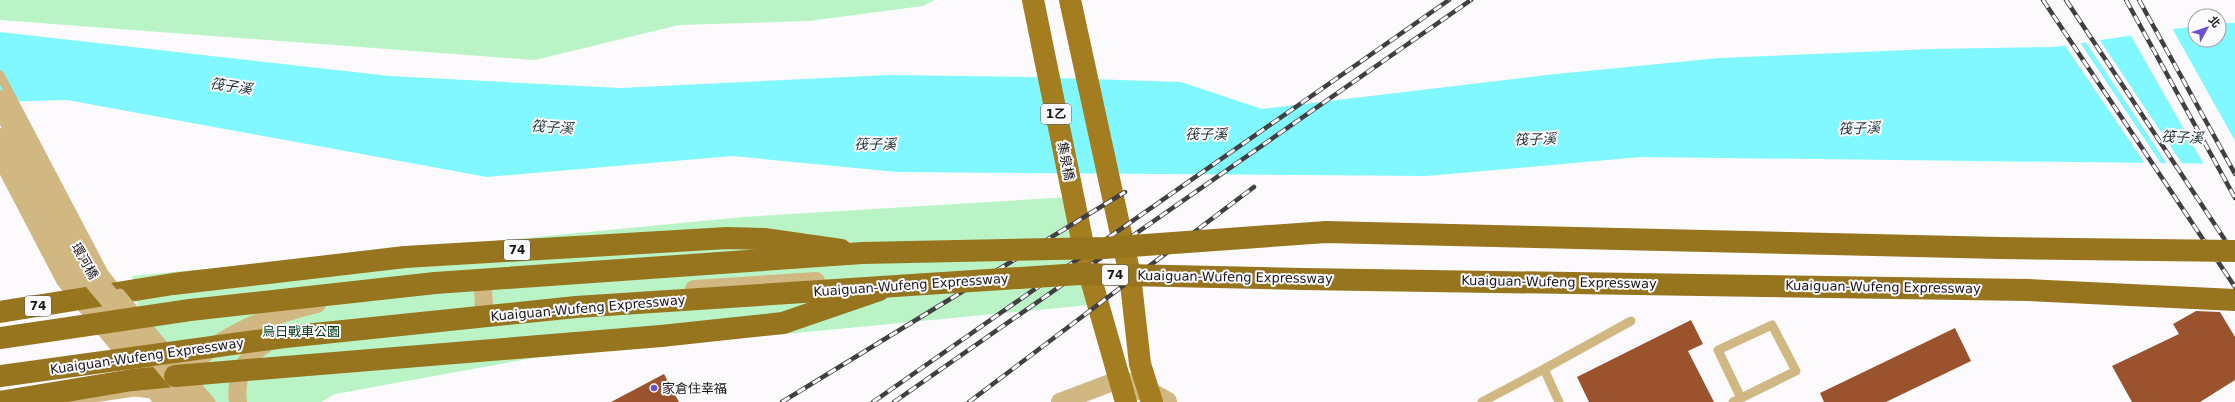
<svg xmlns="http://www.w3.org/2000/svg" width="2235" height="402" font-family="'DejaVu Sans','Noto Sans TC',sans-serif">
<rect width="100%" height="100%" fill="#fdfafe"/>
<!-- green -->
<path fill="#baf4c6" d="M0,0H935L923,6L809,21L679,25L535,60L0,20Z
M1070,197L1100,304L533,358L335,394L321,402H205L148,364L132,276L743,217Z"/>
<!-- water -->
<path fill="#81f8ff" d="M2219,23H2235V164L1641,157L1427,176L897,172L732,156L487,177L67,100L0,102V32L390,76L620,88L888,75L1029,77L1181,82L1262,109L1546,75L1719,58L1931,49L2054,47L2195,26V40H2219Z"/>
<!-- pier -->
<path fill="#fdfafe" d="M2172,28L2235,141V166H2205L2130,34Z
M2099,39L2183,165H2168L2085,41Z
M2079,41L2162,165H2146L2064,44Z"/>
<!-- building -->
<path fill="#9a532d" d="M2196,311L2220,312L2235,337V380L2200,402H2132L2112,366L2179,334L2173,324Z
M1691,320L1703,344L1688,351L1714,402H1589L1577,377Z
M1955,328L1971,361L1886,402H1824L1820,393Z
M664,374L679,402H611Z"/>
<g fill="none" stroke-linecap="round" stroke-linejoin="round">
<!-- service -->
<path stroke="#d1b782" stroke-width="9" d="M0,75L104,273L119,292
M0,165L61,282L123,358
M1544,369L1631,321
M190,377L211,402
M141,381L158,402
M68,402L134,392L152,394
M1482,402L1544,369L1559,402
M1733,402L1796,371L1772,325L1718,350L1741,398"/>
<!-- minor -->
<path stroke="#d1b782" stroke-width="18" d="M483,289L484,306
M694,289L816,281
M183,382C202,338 275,314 317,304
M238,402C234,373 248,352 274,339
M1060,402L1118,380"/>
<!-- tertiary -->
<path stroke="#d1b782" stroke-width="22" d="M0,139L74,279L175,402
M1118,380L1148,392L1166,402"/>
<!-- primary -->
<path stroke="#a37d20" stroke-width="22" d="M1033,0L1088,269L1126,402
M1070,0L1130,275L1140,364L1152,402"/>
<!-- trunk -->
<path stroke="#97741e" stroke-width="22" d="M0,312L173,284L405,257L727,238L764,239L841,250
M661,336L783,323L879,290
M0,402L132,380L175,376"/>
<defs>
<path id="rail" d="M2043,0L2235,287
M2066,0L2235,255
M2126,0L2235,198
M2139,0L2235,174
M782,402L1125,192
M873,402L1449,0
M894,402L1471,0
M969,402L1254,187"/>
</defs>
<!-- rail casing -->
<use href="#rail" stroke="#423f43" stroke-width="4.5"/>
<!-- rail -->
<use href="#rail" stroke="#fdfafe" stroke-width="3" stroke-dasharray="9" stroke-linecap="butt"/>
<!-- service-bridge -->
<path stroke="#d1b782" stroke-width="9" d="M120,293L188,374"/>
<!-- tertiary-bridge -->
<path stroke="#d1b782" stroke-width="22" d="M0,101L91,276L197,402"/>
<!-- trunk-bridge -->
<path stroke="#97741e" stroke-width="22" d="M0,338L190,310L435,283L862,253L1104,248L1326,232L2000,248L2235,251
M0,376L285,337L576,307L1080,274L1303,279L2028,290L2235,300
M175,376L661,336"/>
</g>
<!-- markers -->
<circle fill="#6b52cb" stroke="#fdfafe" stroke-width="1.5" cx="654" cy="388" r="4"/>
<g text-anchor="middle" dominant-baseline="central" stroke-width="4" stroke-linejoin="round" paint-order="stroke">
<!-- shield labels -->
<g fill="#fdfafe" stroke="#5e5b5f" stroke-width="1">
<rect x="1041" y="104" width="30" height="20" rx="3"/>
<rect x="504" y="240" width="26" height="20" rx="3"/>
<rect x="1102" y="265" width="26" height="20" rx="3"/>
<rect x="25" y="296" width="26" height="20" rx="3"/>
</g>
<g font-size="12" font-weight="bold" fill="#1a171b">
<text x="1056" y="114">1乙</text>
<text x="517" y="250">74</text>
<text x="1115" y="275">74</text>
<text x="38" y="306">74</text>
</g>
<!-- street labels -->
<g font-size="13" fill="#1a171b" stroke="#fdfafe">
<text transform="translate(1066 161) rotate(79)">集泉橋</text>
<text transform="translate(85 261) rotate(60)">環河橋</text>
<text transform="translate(1235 277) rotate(1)">Kuaiguan-Wufeng Expressway</text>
<text transform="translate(1559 282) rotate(1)">Kuaiguan-Wufeng Expressway</text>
<text transform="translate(911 285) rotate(-4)">Kuaiguan-Wufeng Expressway</text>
<text transform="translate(1883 287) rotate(1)">Kuaiguan-Wufeng Expressway</text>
<text transform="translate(588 308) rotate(-5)">Kuaiguan-Wufeng Expressway</text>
<text transform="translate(147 356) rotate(-8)">Kuaiguan-Wufeng Expressway</text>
</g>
<!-- park labels -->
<g font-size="13" fill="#003916" stroke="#fdfafe">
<text x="301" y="331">烏日戰車公園</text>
</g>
<!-- poi labels -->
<g font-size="13" fill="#1a171b" stroke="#fdfafe" text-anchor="start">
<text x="662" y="388">家倉住幸福</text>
</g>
<!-- water labels -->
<g font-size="14" font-style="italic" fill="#1c3132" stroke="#fdfafe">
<text transform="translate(231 86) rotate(9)">筏子溪</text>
<text transform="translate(552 127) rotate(4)">筏子溪</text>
<text transform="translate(1859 128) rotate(-2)">筏子溪</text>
<text x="1206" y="134">筏子溪</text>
<text transform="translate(2182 137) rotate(3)">筏子溪</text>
<text transform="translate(1535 139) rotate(-2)">筏子溪</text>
<text x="875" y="144">筏子溪</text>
</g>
</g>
<!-- north arrow -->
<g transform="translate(2207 28) rotate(50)"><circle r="19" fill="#fdfafe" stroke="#a29fa3"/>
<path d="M0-3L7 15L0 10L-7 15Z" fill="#6b52cb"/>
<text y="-6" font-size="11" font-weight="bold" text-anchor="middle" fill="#1a171b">北</text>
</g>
</svg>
